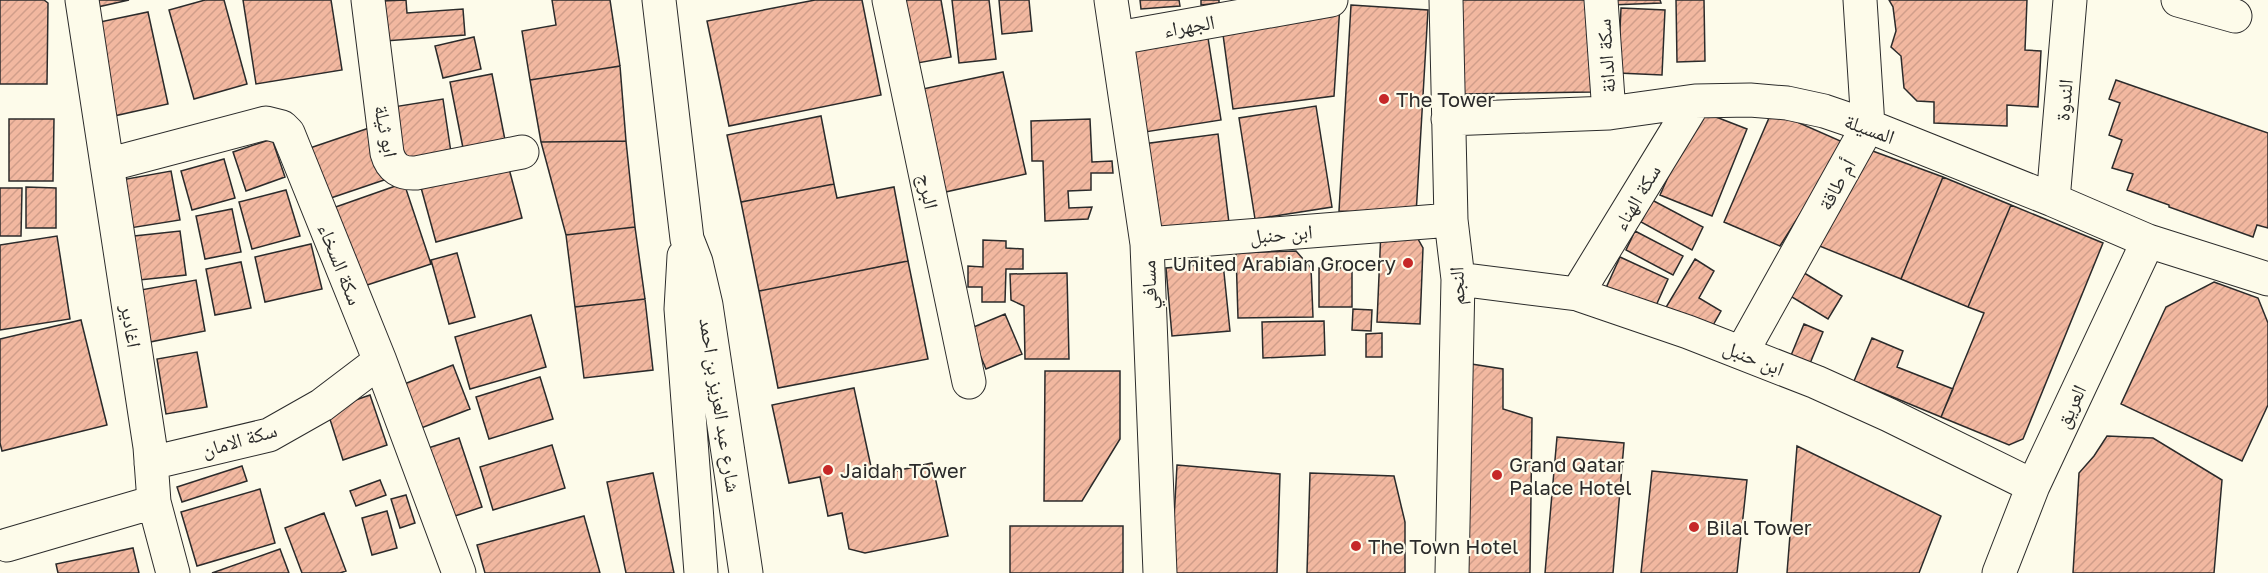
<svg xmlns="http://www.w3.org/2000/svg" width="2268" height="573" font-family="'Golos Text','Noto Naskh Arabic',sans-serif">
<defs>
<pattern id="building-hatch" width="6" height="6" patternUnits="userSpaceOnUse" patternTransform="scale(1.5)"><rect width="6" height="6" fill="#f2b8a0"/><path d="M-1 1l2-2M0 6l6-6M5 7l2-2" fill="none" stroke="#d09e8a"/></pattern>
</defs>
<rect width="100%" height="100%" fill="#fdfbea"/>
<!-- building -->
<path fill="url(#building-hatch)" stroke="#2b2b2b" stroke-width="1.5" d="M0,0H44L48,3L47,84H0Z
M91,0H129L93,8Z
M205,0H224L247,84L194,99L169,10Z
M243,0H331L342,70L256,84Z
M406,0L407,13L463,9L465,35L385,41L382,1Z
M552,0H610L620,66L530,80L522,31L556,25Z
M815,0H862L881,95L729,126L707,21Z
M900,0H941L951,57L912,64Z
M952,0H989L996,59L959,63Z
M999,0H1029L1032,31L1002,34Z
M1140,0H1179L1180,6L1141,9Z
M1201,0H1219V3L1201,5Z
M1460,0H1591L1592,92L1460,94Z
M1613,0H1660L1661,3L1611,5Z
M1676,0H1704L1705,61L1677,62Z
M1889,0H2027L2025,50L2041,51L2038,107L2007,105V126L1934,123V102L1917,101L1904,88L1901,56L1891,47L1896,31L1893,7Z
M1340,5L1334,96L1233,109L1222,27Z
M1351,5L1428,10L1416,215L1339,211Z
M1621,8L1665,10L1662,75L1618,73Z
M148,12L168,104L114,116L95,23Z
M474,37L481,69L443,78L435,46Z
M1208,38L1221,120L1145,132L1131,51Z
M620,66L626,141L541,142L530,80Z
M1003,72L1026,174L941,193L918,90Z
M492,74L505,140L463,148L450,82Z
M2116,80L2268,133V228L2257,225L2253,237L2169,207V205L2127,190L2133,174L2112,168L2122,140L2109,135L2120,103L2109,99Z
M443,99L452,159L402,166L393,107Z
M1316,106L1332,207L1255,219L1239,118Z
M1698,110L1747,129L1712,216L1660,195Z
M1772,111L1845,143L1780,246L1724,222Z
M821,116L834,184L741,202L727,135Z
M9,119H54L53,181H9Z
M1090,119L1092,162L1112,161L1113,173H1091V190L1068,191L1069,208L1092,207L1088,219L1045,221L1043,161H1032L1031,121Z
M369,128L387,179L322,201L304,150Z
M1218,134L1229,223L1155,232L1143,144Z
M272,139L285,177L246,191L233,152Z
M626,141L635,227L566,235L541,142Z
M1870,150L1943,177L1901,279L1812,243Z
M224,159L235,198L192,210L181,171Z
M507,161L522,218L436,242L420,184Z
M171,171L180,220L130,228L121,180Z
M1943,177L2011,205L1968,307L1901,279Z
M404,183L431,264L358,288L330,209Z
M834,184L837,198L894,187L908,261L759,291L741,202Z
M26,187L56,188V228H26Z
M0,188H22L21,236H0Z
M286,190L300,236L252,249L239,202Z
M1652,200L1703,227L1692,250L1641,222Z
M2011,205L2103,243L2023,439L2009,445L1941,417L1984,313L1968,307Z
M232,209L241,252L205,259L196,216Z
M635,227L645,299L575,307L566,235Z
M1381,230L1414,232L1423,248L1420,324L1377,322Z
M180,231L186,275L130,281L125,237Z
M1635,231L1683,256L1673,275L1626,250Z
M57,236L70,319L0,330V245Z
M983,240L1006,241V248L1023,249V269H1006L1005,302H982V287H968V266L983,267Z
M311,244L322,289L265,302L255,257Z
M1296,251L1311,268L1313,317L1238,318L1236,253Z
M457,253L475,317L449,324L431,260Z
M1620,257L1668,279L1654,310L1606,288Z
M1695,259L1714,271L1699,298L1721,311L1708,334L1665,309Z
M908,261L928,359L778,388L759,291Z
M241,262L251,308L215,315L206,269Z
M1223,263L1230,331L1172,336L1166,268Z
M1319,268H1352V307H1319Z
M1801,271L1842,296L1828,319L1787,294Z
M1067,273L1069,359H1025L1024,306L1011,300L1010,274Z
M196,280L205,331L145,343L135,291Z
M2214,282L2258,298L2268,323V405L2242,461L2121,404L2166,307Z
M645,299L653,370L584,378L575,307Z
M1353,309L1372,310L1371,331L1352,330Z
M1005,314L1022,354L986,369L969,329Z
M531,315L546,367L470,389L455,337Z
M81,320L107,425L2,451L0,443V339Z
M1324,321L1325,355L1263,358L1262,322Z
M1804,324L1823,332L1806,373L1787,365Z
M1382,333V357H1366V334Z
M1872,338L1903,351L1897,367L1953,389L1941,417L1854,381Z
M197,352L207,407L166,414L157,359Z
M1465,363L1503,369V409L1532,418L1530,573H1462Z
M453,365L470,409L411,432L394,388Z
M1045,371H1120V439L1082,501H1044Z
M540,377L553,419L489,439L476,397Z
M854,388L873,476L932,463L948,536L865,553L849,549L842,513L828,516L820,477L789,483L772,405Z
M370,395L387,445L343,460L327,410Z
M2107,436L2153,438L2222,480L2214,573H2073L2079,473L2094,456Z
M1557,437L1624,443L1613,573H1545Z
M459,438L482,507L443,520L419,451Z
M552,445L565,488L493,510L480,467Z
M1797,446L1941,516L1919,573H1787Z
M1177,465L1280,474L1277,573H1171Z
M242,466L247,481L182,502L177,487Z
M1652,471L1747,480L1737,573H1641Z
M653,473L674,573H626L607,482Z
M1310,473L1394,476L1405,522V573H1307Z
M380,480L386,495L356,506L350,491Z
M260,489L275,543L197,566L181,512Z
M406,495L415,523L400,528L391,499Z
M387,511L397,548L372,555L362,518Z
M324,513L346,571L340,573H302L285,528Z
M584,516L600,573H485L477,545Z
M1010,526H1123V573H1010Z
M133,548L139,573H58L56,564Z
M280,549L289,573H212Z"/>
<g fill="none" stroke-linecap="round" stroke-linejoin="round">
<defs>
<path id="minor" d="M368,0L387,153C391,168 401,174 416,173L522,152
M659,0L687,239L696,262L706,305L746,573
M889,0L969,382
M1111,0L1147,244L1160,573
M1446,0L1451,220L1458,279L1452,573
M1601,0L1609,113
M2178,0L2235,16
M1118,38L1331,0
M1448,119L1609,113L1695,101L1750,100L1787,103L1824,111L1868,126L2053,200L2148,241L2268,279
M107,165L266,123L282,127L288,133L380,361L459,573
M2053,200L2070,0
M1147,244L1451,220
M684,256L681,309L701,573
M1458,279L1577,294L1688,332L1816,382L1889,415L2033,486
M1577,294L1695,101
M1742,352L1868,126L1860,0
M151,463L269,435L322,405L380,361
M154,502L173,573
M7,545L154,502L150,447L82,0
M1999,573L2033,486L2148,241"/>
</defs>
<!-- minor casing -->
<use href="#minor" stroke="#2b2b2b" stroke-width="35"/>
<!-- minor -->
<use href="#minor" stroke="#fdfbea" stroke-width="33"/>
</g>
<!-- markers -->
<g fill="#c62828" stroke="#fdfbea" stroke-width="2">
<circle cx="1384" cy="99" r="6"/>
<circle cx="1408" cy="263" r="6"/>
<circle cx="828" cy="470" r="6"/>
<circle cx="1497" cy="475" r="6"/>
<circle cx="1694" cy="527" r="6"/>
<circle cx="1356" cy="546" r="6"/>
</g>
<g text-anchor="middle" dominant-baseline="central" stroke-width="4.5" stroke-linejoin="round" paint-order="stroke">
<!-- street labels -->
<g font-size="20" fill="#2b2b2b" stroke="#fdfbea">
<text transform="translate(1189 25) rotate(-10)">الجهراء</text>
<text transform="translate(1605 56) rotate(-94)">سكة الدانة</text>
<text transform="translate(2063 100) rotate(-85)">الندوة</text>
<text transform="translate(1870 128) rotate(20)">المسيلة</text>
<text transform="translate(387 131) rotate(79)">ابو ثيلة</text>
<text transform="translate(1836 184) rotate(-61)">أم طاقة</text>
<text transform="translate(929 191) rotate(78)">البرج</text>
<text transform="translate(1636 197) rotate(-59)">سكة الهناء</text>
<text transform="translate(1281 233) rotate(-5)">ابن حنبل</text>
<text transform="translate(341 264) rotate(68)">سكة السخاء</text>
<text transform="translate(1148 285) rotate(-92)">مسافي</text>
<text transform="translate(1456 286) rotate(-92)">النجم</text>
<text transform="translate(132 326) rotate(81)">اغادير</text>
<text transform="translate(1754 357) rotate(22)">ابن حنبل</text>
<text transform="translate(721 405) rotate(81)">شارع عبد العزيز بن احمد</text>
<text transform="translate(2070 406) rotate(-65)">العريق</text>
<text transform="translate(239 439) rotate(-16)">سكة الامان</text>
</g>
<!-- poi labels -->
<g font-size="20" fill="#2b2b2b" stroke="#fdfbea" text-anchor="start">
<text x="1396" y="99">The Tower</text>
<text x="1396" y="263" text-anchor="end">United Arabian Grocery</text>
<text x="1509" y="464">Grand Qatar<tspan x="1509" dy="23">Palace Hotel</tspan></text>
<text x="840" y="470">Jaidah Tower</text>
<text x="1706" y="527">Bilal Tower</text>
<text x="1368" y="546">The Town Hotel</text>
</g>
</g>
</svg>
